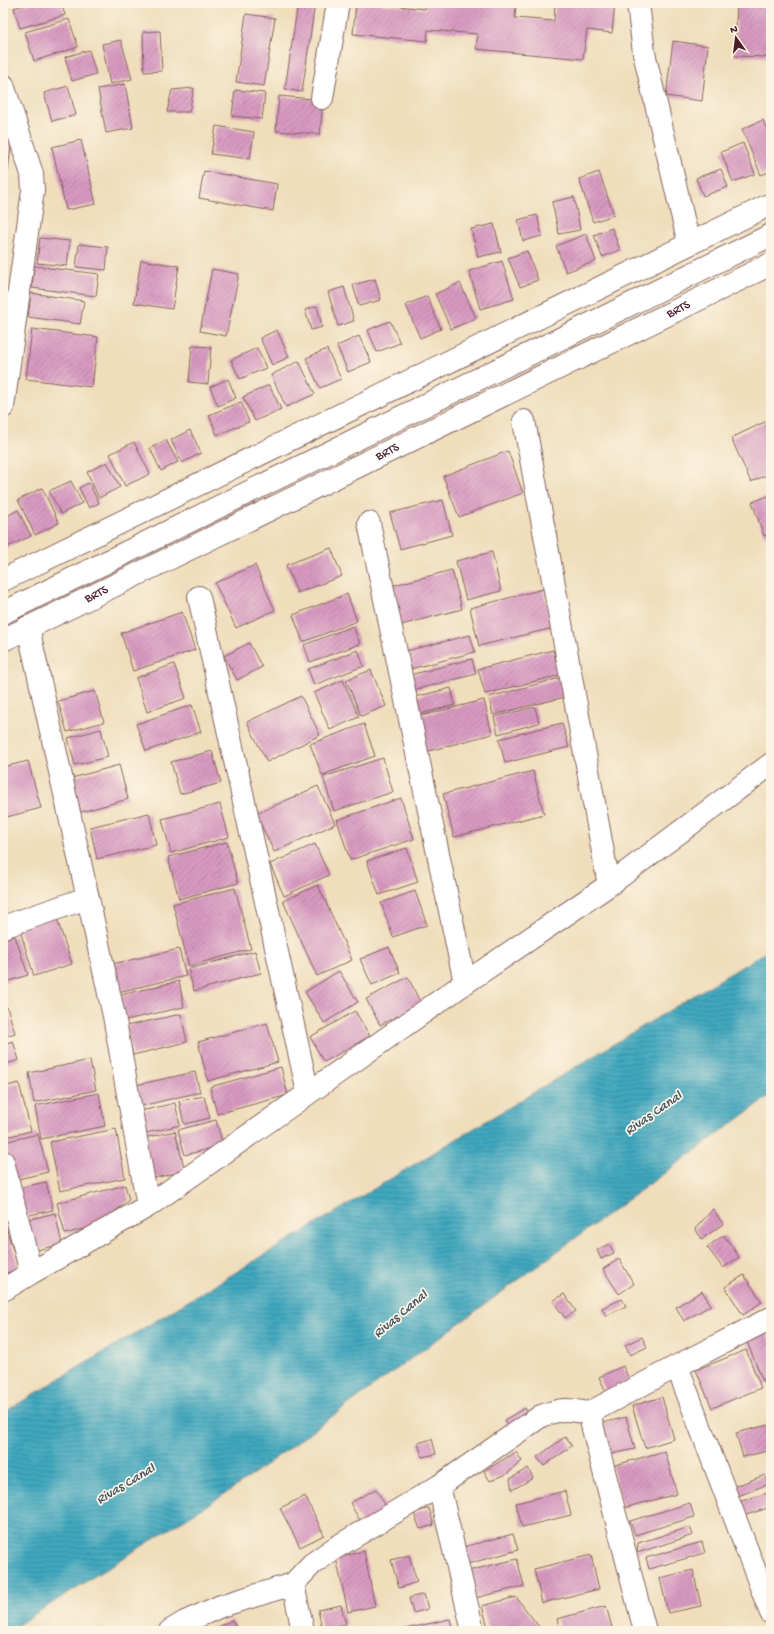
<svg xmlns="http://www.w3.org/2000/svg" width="774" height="1634" font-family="'Gochi Hand',sans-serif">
<defs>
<pattern id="water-rules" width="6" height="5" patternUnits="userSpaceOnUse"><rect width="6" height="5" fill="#3fa8bf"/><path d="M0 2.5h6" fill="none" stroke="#37889b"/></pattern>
<pattern id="building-hatch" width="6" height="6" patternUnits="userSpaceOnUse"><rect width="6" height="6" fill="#d89ac1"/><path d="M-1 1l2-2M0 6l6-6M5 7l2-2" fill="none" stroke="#b17d9d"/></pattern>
</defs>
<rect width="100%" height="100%" fill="#fcf5e5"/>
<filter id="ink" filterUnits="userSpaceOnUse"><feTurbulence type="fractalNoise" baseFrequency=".025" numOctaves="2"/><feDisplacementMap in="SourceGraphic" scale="8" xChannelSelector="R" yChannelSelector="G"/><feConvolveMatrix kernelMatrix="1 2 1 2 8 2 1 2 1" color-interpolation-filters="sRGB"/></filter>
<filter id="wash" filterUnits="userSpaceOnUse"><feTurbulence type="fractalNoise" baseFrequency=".012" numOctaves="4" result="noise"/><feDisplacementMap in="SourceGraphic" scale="16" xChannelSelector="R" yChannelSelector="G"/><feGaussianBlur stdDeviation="0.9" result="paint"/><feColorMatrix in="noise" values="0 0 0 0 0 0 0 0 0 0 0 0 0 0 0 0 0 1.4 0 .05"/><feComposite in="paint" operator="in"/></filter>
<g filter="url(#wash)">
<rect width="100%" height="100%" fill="#efddbb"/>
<!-- water -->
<path fill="url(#water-rules)" stroke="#446475" d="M771,949V1095L237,1486L8,1631H3V1413Z"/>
<g id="blocks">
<!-- building -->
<path fill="url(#building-hatch)" d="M30,3H61L65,15L20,28L14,8Z
M298,3H315L302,92L285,89Z
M356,3H381V4L425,9V3H516L515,18L554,21L555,3H615L612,33L587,30L583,59L476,49L478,34L428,30L427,41L353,34Z
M737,3H770L768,57L735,56Z
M246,14L275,18L264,86L236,82Z
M69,19L78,47L34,61L25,32Z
M160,31L162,71L144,72L143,32Z
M121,40L132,79L110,84L102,44Z
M673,41L708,46L702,101L666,96Z
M89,50L96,74L72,81L65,57Z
M125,84L133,128L106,133L98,89Z
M68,86L76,115L52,121L44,93Z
M194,88L189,112H167L172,90Z
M235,90L265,93L262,119L232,116Z
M279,96L323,100L320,134L276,131Z
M763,120L771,140V171L761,175L742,129Z
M216,126L254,132L250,159L211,154Z
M3,139L12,140L7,178L3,177Z
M81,140L96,204L66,210L52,147Z
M743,143L755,174L733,182L721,152Z
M721,169L728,187L703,196L696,178Z
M204,171L277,184L273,211L199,198Z
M599,172L614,215L593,222L579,179Z
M574,197L580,230L559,234L552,202Z
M537,215L542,236L523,241L518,220Z
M494,224L501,252L478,257L471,229Z
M612,228L620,250L602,257L594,235Z
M586,234L596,261L566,272L556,246Z
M40,238L70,241L67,266L37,263Z
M79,244L108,247L106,270L76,267Z
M527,251L538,280L520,287L508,258Z
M141,260L179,266L172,309L134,303Z
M502,261L514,299L480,309L469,271Z
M34,266L99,274L96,296L32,288Z
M212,269L239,274L226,336L200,331Z
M375,279L381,300L359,306L353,285Z
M460,283L476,318L451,329L435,294Z
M344,287L354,321L338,326L328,292Z
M31,293L84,301L80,324L28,317Z
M427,296L441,329L420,338L406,305Z
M317,306L322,327L311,330L305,310Z
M390,321L400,343L377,352L368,330Z
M32,329L98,337L92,387L26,379Z
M277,330L289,357L272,365L260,338Z
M359,336L371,362L348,372L337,346Z
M192,346L211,347L208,384L189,382Z
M257,348L266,368L240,379L231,360Z
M327,349L341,379L320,388L306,358Z
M299,361L315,394L286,407L271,375Z
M228,379L236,398L218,406L210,387Z
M269,385L281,409L255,421L243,397Z
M241,402L249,422L217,435L209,415Z
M771,419V473L751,482L731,438Z
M190,430L201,453L182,463L171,440Z
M166,440L178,462L161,471L150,448Z
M134,442L150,474L125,486L110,454Z
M508,451L523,493L459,517L443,476Z
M107,462L120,487L99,498L87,472Z
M71,481L82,503L61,514L49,491Z
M89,483L99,503L89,508L79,488Z
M42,488L59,523L35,535L18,500Z
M771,495V533L764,536L752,502Z
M443,500L452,535L400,549L390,513Z
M18,510L31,536L3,549V518Z
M331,548L342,576L297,593L286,565Z
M492,552L501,591L466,600L456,561Z
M255,565L275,610L236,628L215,583Z
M452,570L462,609L401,625L391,586Z
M543,589L553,628L479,646L470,608Z
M347,594L357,621L303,642L293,615Z
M182,612L195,650L133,671L121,633Z
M353,626L360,644L310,662L304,645Z
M470,635L475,652L403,671L398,653Z
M249,643L262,667L237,680L224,656Z
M358,650L364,666L314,685L308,669Z
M553,650L560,675L485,694L478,669Z
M472,659L476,674L410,691L406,676Z
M174,664L186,698L147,712L136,678Z
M371,670L386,706L361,716L346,680Z
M560,678L565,697L493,715L489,697Z
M343,680L359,717L330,730L314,693Z
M451,688L455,705L416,715L411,698Z
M95,691L104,722L67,732L58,701Z
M301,696L320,735L267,762L247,722Z
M484,700L492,734L425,752L416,717Z
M192,705L201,732L146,751L136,724Z
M535,707L539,723L498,734L494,717Z
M562,723L569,747L505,763L499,739Z
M364,724L375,756L322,775L310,744Z
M101,729L108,757L75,765L68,738Z
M212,751L221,783L180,794L171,762Z
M383,758L393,792L334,811L323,777Z
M28,761L41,808L3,818V767Z
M119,765L128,799L81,812L72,778Z
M533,771L544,814L454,837L443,794Z
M318,786L335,824L274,852L256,814Z
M401,798L414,839L350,860L337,820Z
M220,804L229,837L171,853L162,819Z
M149,813L156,845L97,859L90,827Z
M227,842L238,883L179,899L168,857Z
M315,844L329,875L284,896L270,864Z
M407,848L418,882L379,895L367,861Z
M318,885L352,960L317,976L283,901Z
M235,888L251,949L189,966L173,904Z
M415,891L427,925L393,937L381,903Z
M56,916L72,964L34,976L19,927Z
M15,936L28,975L3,983V939Z
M389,947L400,973L372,985L360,959Z
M179,949L186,976L114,993L108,965Z
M255,951L261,973L194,991L188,969Z
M339,971L358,1002L324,1023L305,992Z
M408,977L421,1004L380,1025L366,999Z
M179,981L184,1007L126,1020L120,995Z
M7,1007L15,1033L3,1037V1008Z
M355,1011L370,1036L324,1062L310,1037Z
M181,1014L187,1042L133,1055L126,1026Z
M267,1023L278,1062L208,1081L198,1042Z
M13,1041L19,1060L3,1065V1044Z
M90,1060L96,1090L34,1103L29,1073Z
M281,1067L288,1095L217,1114L210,1087Z
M195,1072L200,1092L141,1106L136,1085Z
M19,1083L31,1131L6,1137L3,1125V1087Z
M99,1093L105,1126L41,1139L35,1106Z
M204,1096L210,1118L184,1124L179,1101Z
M175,1103L180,1125L146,1133L141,1111Z
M216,1120L223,1145L185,1155L178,1130Z
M116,1129L125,1178L60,1191L50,1142Z
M175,1131L185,1171L154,1178L144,1138Z
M38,1134L48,1172L14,1180L4,1142Z
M46,1182L53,1210L25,1216L18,1188Z
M125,1185L129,1200L98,1225L65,1234L57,1203Z
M713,1209L723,1224L702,1239L695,1229Z
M55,1213L62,1244L33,1251L26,1220Z
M3,1221H4L19,1269L3,1274Z
M724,1235L739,1257L723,1268L707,1247Z
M609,1244L614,1253L601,1259L597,1250Z
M619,1259L634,1284L619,1294L603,1269Z
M744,1275L762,1302L743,1315L725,1287Z
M702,1291L711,1305L684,1321L676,1307Z
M564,1294L576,1311L565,1318L553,1301Z
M622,1299L626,1306L606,1316L602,1308Z
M765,1329L771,1344V1383L765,1386L745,1337Z
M642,1337L647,1347L630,1355L625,1345Z
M746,1350L761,1388L712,1408L696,1370Z
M623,1366L630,1381L606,1392L599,1377Z
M662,1397L674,1439L645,1448L632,1406Z
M525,1408L531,1418L511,1431L504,1420Z
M626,1417L635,1449L607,1455L599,1424Z
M768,1425L771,1438V1450L743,1457L736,1433Z
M565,1437L572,1446L544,1466L537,1457Z
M432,1439L436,1454L422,1457L418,1443Z
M665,1451L677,1494L623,1508L612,1466Z
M516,1452L522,1461L507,1474L490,1481L484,1471Z
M528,1468L533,1478L512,1490L510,1479Z
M765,1475L768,1484L733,1498V1487Z
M376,1489L388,1510L362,1524L350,1503Z
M565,1491L571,1515L522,1527L516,1503Z
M771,1492V1507L743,1516L738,1502Z
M305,1496L324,1535L300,1547L280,1508Z
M690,1503L694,1517L635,1535L630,1521Z
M429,1508L434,1525L420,1529L414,1513Z
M690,1527L693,1535L637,1553L638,1543Z
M513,1534L518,1550L464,1565L459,1548Z
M702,1542L705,1553L649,1569L646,1558Z
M364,1551L375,1606L348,1612L336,1558Z
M409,1555L417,1582L399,1588L391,1560Z
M591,1555L599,1589L542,1603L534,1569Z
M517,1559L524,1586L475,1598L468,1571Z
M693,1570L701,1606L668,1613L660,1578Z
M424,1594L428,1609L413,1613L409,1598Z
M516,1597L540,1628L528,1631H489L482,1606Z
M341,1605L346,1624L322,1629L318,1610Z
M606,1606L613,1631H560L557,1619Z
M450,1619L453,1631H400V1630Z
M232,1620L238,1631H210Z"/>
</g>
</g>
<g filter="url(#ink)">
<use href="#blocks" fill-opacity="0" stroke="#84625d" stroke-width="1"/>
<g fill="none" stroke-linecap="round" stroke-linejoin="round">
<defs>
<path id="minor" d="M638,3L644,53L689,244
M3,85L32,174L33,190L3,407
M322,98L338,3
M524,421L609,885
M369,523L465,983
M199,597L308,1093
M3,613L771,235
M28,627L114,1016L148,1206
M3,927L87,898
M3,1162L31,1273
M3,1290L31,1273L148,1206L465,983L609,885L771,764
M677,1366L771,1613
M439,1486L473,1631
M293,1584L303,1631
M170,1631L185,1622L221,1606L293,1584L312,1564L335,1548L439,1486L541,1416C563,1408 567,1409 589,1413
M645,1631L589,1413L677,1366L771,1318"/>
<g id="major">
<path d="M3,580L771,204"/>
<path id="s1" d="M3,640L771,264"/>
</g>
</defs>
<!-- minor casing -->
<use href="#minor" stroke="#84625d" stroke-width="24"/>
<!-- major casing -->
<use href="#major" stroke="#84625d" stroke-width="24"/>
<!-- minor -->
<use href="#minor" stroke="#fff" stroke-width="22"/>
<!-- major -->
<use href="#major" stroke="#fff" stroke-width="22"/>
</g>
</g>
<g text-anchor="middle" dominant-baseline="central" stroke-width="3.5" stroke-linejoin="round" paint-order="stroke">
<!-- street labels -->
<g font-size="13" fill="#4a1f2b" stroke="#fcf5e5">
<text stroke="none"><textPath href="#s1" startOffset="752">BRTS</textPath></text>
<text stroke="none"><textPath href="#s1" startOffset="428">BRTS</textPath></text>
<text stroke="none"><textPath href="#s1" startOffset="104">BRTS</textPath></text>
</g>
<!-- water labels -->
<g font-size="14" font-style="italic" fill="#465666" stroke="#fcf5e5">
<text transform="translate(654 1114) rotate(-35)">Rivas Canal</text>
<text transform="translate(401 1315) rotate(-40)">Rivas Canal</text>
<text transform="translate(126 1485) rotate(-31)">Rivas Canal</text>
</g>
</g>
<!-- margin -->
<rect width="774" height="1634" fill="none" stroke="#fcf5e5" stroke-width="16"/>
<!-- north arrow -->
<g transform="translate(736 38) rotate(346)" stroke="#fcf5e5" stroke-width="3" paint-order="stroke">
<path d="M0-3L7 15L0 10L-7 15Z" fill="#4a1f2b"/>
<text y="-6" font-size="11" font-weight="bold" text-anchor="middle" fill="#4a1f2b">N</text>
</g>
</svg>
